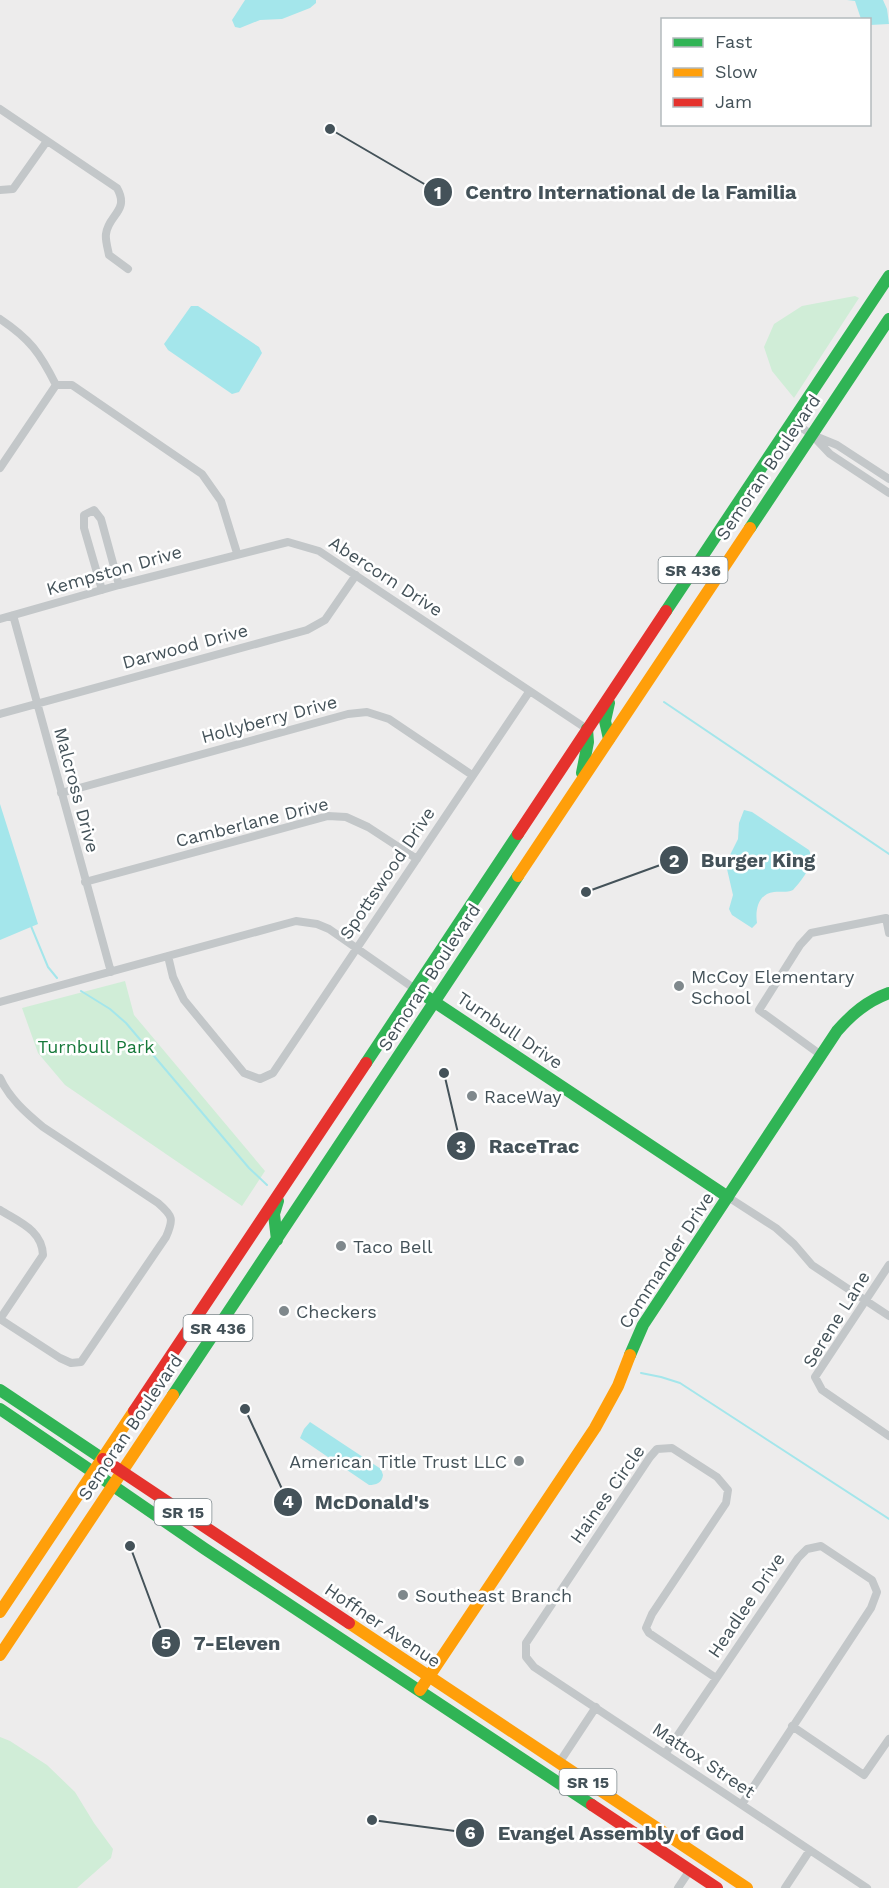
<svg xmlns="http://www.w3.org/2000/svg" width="889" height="1888" font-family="'Work Sans',sans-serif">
<rect width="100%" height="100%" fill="#edecec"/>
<!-- green -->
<path fill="#d0edd7" d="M855,296L859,298L794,398L772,371L764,347L774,324L802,306Z
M125,981L134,1015L265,1171L242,1206L65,1085L38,1053L22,1008Z
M0,1737L10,1741L47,1765L75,1792L94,1823L113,1849L111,1858L77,1888H0Z"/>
<!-- water -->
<path fill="#a4e6eb" d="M245,0H316V3L310,8L282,19L260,20L240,28L235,27L232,20Z
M847,0H883L887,9L889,24L870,25V20L861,19L855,1Z
M191,306H198L259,347L262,353L239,392L232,394L168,350L164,344Z
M0,804L38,924L0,940Z
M744,810L752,812L809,850C816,863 802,880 793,890C786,893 781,891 774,892C758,894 755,910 757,923L752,928L732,915L729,909L733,895L727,869L729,857L738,839L739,823Z
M310,1422L381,1469L383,1475C382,1483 376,1485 369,1485L300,1438L304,1429Z"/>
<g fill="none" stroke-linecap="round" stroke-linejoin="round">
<!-- stream -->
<path stroke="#a4e6eb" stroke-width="2" d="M664,702L889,854
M31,926L48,967L57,978
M81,991L110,1009L126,1023L249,1168L267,1185
M641,1373L661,1377L680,1383L889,1519"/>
<!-- street -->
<path stroke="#c3c7c9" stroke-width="8" d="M0,109L117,188C130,211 108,215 106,234C105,240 108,249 109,255L128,269
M0,190L13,189L47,141
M0,319C30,339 40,353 56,385
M56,385H72L202,474L221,501L237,553
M792,421L812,435L830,454L889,493
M815,436L837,445L889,479
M0,468L56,385
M102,590L84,528V515L94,510L101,519L119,585
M13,615L111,972
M0,619L119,585L288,542L319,551L587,729
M0,714L307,630L325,620L356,575
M61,793L348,714L367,712L389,719L472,775
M85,882L328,816L346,817L368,827L417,859
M168,956L173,977L184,1000L244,1073L260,1079L273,1073L529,692
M0,1002L296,921L317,924L329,929L415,989
M821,1055L759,1010L800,945L811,933L886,918L889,933
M0,1078C9,1098 26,1113 43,1127L158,1203C173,1216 174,1219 166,1237L81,1362L71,1363L60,1358L0,1319
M728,1197L776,1228L794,1244L812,1265L889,1316
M0,1210C19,1222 42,1230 43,1255L0,1319
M889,1265L815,1377L822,1390L889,1436
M716,1678L649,1633L646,1628L652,1614L726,1503L728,1490L717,1477L672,1448L657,1449L650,1457L526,1643V1657L534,1667L867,1888
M792,1726L864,1775L889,1739
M665,1754L798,1558L807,1549L821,1546L872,1580L877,1592L871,1608L742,1804
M559,1763L596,1707
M678,1888L690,1870
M785,1888L810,1850"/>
<!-- fast -->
<path stroke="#30b455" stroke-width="12" d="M750,528L889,319
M666,611L889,276
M609,703L605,721L609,739
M582,773L588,742L587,729
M415,989L728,1197
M366,1063L518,834
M277,1240L274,1214L278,1201
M630,1355L643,1325L837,1031C852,1014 867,1001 889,993
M0,1390L103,1459
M173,1395L518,876
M0,1409L93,1472
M93,1472L205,1549L592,1805"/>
<!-- slow -->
<path stroke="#ff9f0a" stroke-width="12" d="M518,876L750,528
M0,1612L134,1411
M349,1623L747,1888
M0,1655L173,1395
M420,1690L595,1428L618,1386L630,1355"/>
<!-- jam -->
<path stroke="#e5322d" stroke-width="12" d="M518,834L666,611
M134,1411L366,1063
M103,1459L349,1623
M592,1805L717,1888"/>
</g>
<!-- markers -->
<g fill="#7f888c" stroke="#fff" stroke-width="2">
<circle cx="679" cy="986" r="6"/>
<circle cx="472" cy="1096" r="6"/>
<circle cx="341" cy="1246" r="6"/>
<circle cx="284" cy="1311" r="6"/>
<circle cx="519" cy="1461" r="6"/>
<circle cx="403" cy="1595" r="6"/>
</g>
<g text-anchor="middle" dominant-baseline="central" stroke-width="5" stroke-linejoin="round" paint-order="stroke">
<!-- shield labels -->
<g fill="#fff" stroke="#7c868b" stroke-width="1.5">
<rect x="658.5" y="557" width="69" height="26" rx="4.5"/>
<rect x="183.5" y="1315" width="69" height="26" rx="4.5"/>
<rect x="154.5" y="1499" width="57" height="26" rx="4.5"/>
<rect x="559.5" y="1769" width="57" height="26" rx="4.5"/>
</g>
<g font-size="16" font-weight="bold" fill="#445259">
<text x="693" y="570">SR 436</text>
<text x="218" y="1328">SR 436</text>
<text x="183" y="1512">SR 15</text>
<text x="588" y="1782">SR 15</text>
</g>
<!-- street labels -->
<g font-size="18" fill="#445259" stroke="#fff">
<text transform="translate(768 467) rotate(-56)">Semoran Boulevard</text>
<text transform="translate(114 570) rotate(-16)">Kempston Drive</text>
<text transform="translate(386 576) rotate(33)">Abercorn Drive</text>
<text transform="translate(185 646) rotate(-15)">Darwood Drive</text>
<text transform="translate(269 719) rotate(-15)">Hollyberry Drive</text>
<text transform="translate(77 790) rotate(75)">Malcross Drive</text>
<text transform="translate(252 822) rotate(-14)">Camberlane Drive</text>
<text transform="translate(387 873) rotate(-56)">Spottswood Drive</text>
<text transform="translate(429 977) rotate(-57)">Semoran Boulevard</text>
<text transform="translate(510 1030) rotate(34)">Turnbull Drive</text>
<text transform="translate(666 1260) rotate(-57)">Commander Drive</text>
<text transform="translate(836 1319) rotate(-58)">Serene Lane</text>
<text transform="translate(130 1427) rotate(-56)">Semoran Boulevard</text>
<text transform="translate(607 1494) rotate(-55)">Haines Circle</text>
<text transform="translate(746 1605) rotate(-56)">Headlee Drive</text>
<text transform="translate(383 1625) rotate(34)">Hoffner Avenue</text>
<text transform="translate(704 1760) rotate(34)">Mattox Street</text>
</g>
<!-- poi labels -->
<g font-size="18" fill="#445259" stroke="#fff" text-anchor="start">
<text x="691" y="976">McCoy Elementary<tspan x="691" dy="21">School</tspan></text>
<text x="484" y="1096">RaceWay</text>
<text x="353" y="1246">Taco Bell</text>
<text x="296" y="1311">Checkers</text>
<text x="507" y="1461" text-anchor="end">American Title Trust LLC</text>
<text x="415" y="1595">Southeast Branch</text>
</g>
<!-- park labels -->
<g font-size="18" fill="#16793a" stroke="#fff">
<text x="96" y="1046">Turnbull Park</text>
</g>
</g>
<!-- callouts -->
<path fill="none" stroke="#445259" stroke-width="2" d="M330 129L438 192M586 892L674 860M444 1073L461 1146M245 1409L288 1502M130 1546L166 1643M372 1820L470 1833"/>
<g fill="#445259" stroke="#fff" stroke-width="2">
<circle cx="330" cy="129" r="6"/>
<circle cx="586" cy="892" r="6"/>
<circle cx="444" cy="1073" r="6"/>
<circle cx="245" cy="1409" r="6"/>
<circle cx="130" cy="1546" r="6"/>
<circle cx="372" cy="1820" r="6"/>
<circle cx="438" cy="192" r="15"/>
<circle cx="674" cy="860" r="15"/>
<circle cx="461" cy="1146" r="15"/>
<circle cx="288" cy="1502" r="15"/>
<circle cx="166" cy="1643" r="15"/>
<circle cx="470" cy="1833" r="15"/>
</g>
<g font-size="18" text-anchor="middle" font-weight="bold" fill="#fff">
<text x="438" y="199">1</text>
<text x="674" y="867">2</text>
<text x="461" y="1153">3</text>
<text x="288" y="1508">4</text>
<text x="166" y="1649">5</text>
<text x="470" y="1839">6</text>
</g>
<g font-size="20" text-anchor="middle" font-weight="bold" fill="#445259" stroke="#fff" stroke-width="5" stroke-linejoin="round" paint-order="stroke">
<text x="631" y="199">Centro International de la Familia</text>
<text x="758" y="867">Burger King</text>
<text x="534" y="1153">RaceTrac</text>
<text x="372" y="1509">McDonald's</text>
<text x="237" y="1650">7-Eleven</text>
<text x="621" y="1840">Evangel Assembly of God</text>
</g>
<!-- legend -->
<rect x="661" y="18" width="210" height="108" fill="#ffffff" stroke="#b4babd" stroke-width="1.5"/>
<rect x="673" y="38" width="30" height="9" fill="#30b455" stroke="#b4babd" stroke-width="1.5"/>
<text x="715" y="48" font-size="18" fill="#445259">Fast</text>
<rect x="673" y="68" width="30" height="9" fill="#ff9f0a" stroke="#b4babd" stroke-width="1.5"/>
<text x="715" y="78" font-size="18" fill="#445259">Slow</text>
<rect x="673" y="98" width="30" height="9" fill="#e5322d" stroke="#b4babd" stroke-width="1.5"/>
<text x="715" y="108" font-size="18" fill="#445259">Jam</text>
</svg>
